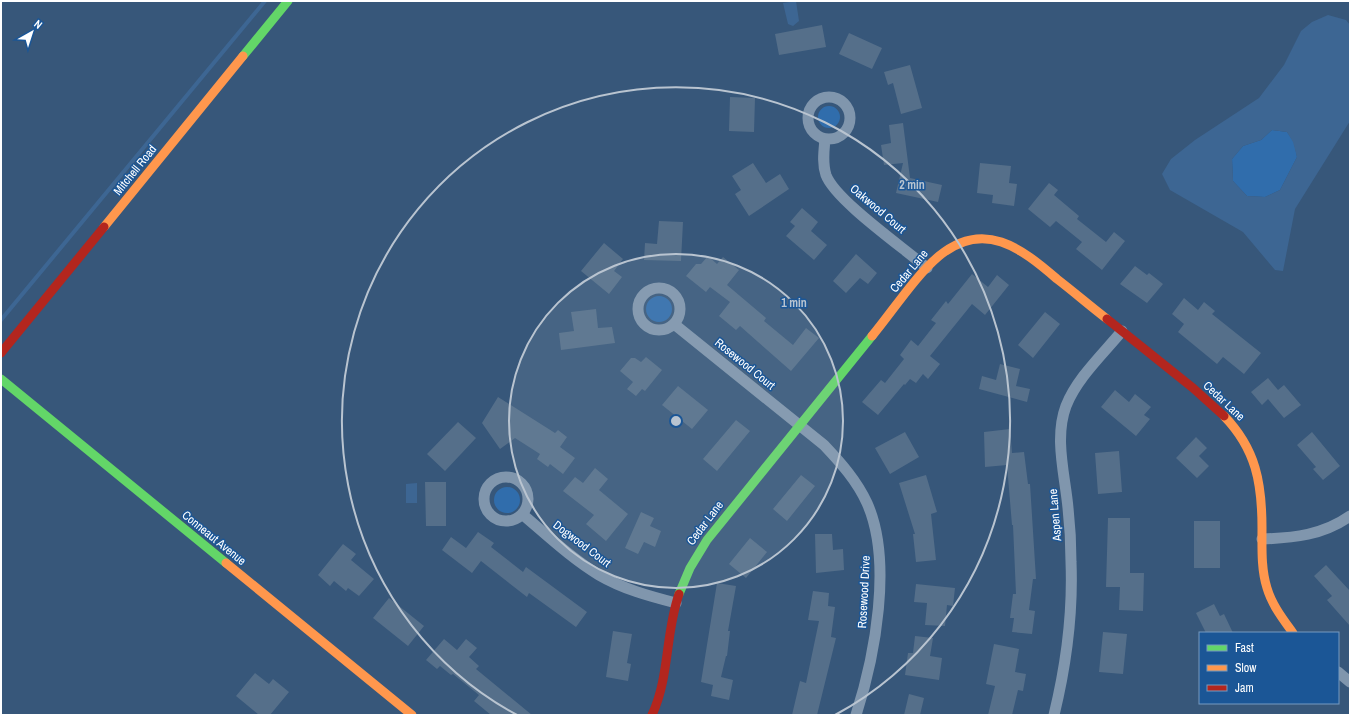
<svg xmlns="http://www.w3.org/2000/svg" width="1351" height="716" font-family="'Archivo Narrow',sans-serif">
<rect width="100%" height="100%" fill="#37577a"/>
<!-- green -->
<path fill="#306dac" d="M818 117a11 11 0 1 1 22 0a11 11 0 1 1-22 0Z
M1272,130L1287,132L1294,142L1297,157L1280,190L1265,197L1247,196L1233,181L1232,159L1243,146L1261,140Z
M646 309a13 13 0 1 1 26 0a13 13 0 1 1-26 0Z
M494 500a13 13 0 1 1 26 0a13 13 0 1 1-26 0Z"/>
<!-- water -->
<path fill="#3d6693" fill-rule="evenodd" d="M796,1L799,21L793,26L788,24L783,3Z
M1328,15L1346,20L1350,25V121L1295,209L1283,271L1275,270L1243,232L1170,190L1162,174L1171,159L1195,140L1259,98L1284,65L1301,31L1312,22ZM1272,130L1287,132L1293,142L1297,157L1280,190L1265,197L1247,196L1233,181L1232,159L1243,146L1261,140Z
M417,483V503H406V484Z"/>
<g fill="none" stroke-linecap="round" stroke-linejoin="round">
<!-- stream -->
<path stroke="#3d6693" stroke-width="4" d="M1,320L265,1"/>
</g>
<!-- building -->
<path fill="#556f8a" d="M822,25L826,47L779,55L775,34Z
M849,33L882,48L872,69L839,54Z
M910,65L922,108L901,114L893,83L888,85L884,72Z
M730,97L755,98L754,132L729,131Z
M903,123L910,178L942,185L938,202L896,193L903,163L884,165L881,145L891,143L889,125Z
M753,163L766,183L780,174L789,189L749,216L735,194L741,190L732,176Z
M980,163L1011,166L1009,183L1017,184L1014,206L992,203L993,195L977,193Z
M1049,183L1058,190L1054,195L1079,216L1077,219L1106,242L1114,232L1125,241L1102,270L1076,249L1082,242L1056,221L1050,227L1028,209Z
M802,208L818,222L811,231L827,245L814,260L786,236L795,226L790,222Z
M659,221L683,222L681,261L644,260L645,243L657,244Z
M604,243L623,259L614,271L622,277L609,294L581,271Z
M856,254L877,273L868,284L860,278L846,293L833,281Z
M708,256L717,264L723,257L739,270L727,285L766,318L764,321L793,345L806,328L819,338L791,371L740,326L736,330L719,316L730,302L710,287L706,292L686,276L696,264H701Z
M1135,266L1147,275L1149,273L1163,284L1147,303L1120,284Z
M972,274L988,287L997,275L1009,285L985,315L972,304L930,356L940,364L928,379L923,374L916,383L910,379L905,385L904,384L878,415L862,402L881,380L885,383L904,359L900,355L911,340L918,346L936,323L931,320L946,301L948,304Z
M1184,298L1198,310L1204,302L1215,311L1212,314L1261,353L1244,374L1223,357L1217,364L1178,332L1184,324L1172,314Z
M596,309L598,328L612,327L615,343L561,350L559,333L574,331L571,312Z
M1045,312L1060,324L1033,358L1018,345Z
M646,357L662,370L645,391L642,389L636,396L627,389L633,382L620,371L631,358H635L641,362Z
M1000,364L1020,369L1016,386L1030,389L1027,402L979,389L982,376L996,380Z
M1268,378L1278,390L1284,385L1301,405L1284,418L1268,399L1262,405L1251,392Z
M678,386L708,410L692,429L662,405Z
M1115,390L1129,402L1135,394L1151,407L1144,415L1150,419L1136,436L1101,407Z
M498,397L555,433L558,430L567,437L560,447L575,458L563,474L550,464L548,467L537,459L540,454L515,438L500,449L482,423Z
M736,420L750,431L717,471L703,459Z
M458,422L476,438L445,471L427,454Z
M1010,429L1012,453L1024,452L1028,484H1030L1036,579H1033L1029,610L1035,611L1032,634L1012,632L1014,618H1010L1013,594H1016L1013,525H1012L1007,465L985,467L984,432Z
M905,432L919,457L890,474L875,448Z
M1312,432L1340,466L1323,480L1313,469L1316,467L1297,445Z
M1196,437L1207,448L1199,456L1209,466L1197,478L1176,458Z
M1119,451L1122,492L1098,494L1095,453Z
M595,468L608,479L599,490L628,514L606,541L586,524L594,515L563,491L575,477L583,483Z
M801,475L815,486L787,521L773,509Z
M926,475L937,512L931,514L936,560L916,562L913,534H915L899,483Z
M425,482H446V526H426Z
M641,512L654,518L650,526L661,531L655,547L644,542L638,554L625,548Z
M1108,518H1130V573H1144L1143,611L1119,610L1120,587H1106Z
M1194,521H1220V568H1194Z
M478,532L494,543L491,547L523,572L526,567L587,612L576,627L529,593L527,597L481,561L472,573L442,550L451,537L466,548Z
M815,534H832L833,550L843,549L844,570L816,573Z
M750,538L767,552L746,578L729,564Z
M343,544L356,554L351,560L374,579L359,596L348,588L346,591L334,581L330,586L318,575Z
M1326,565L1350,591V626L1327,600L1332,596L1314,576Z
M717,583L736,586L728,631H730L727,656H726L721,677L733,680L729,700L711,696L713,685L701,682Z
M916,584L955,588L953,606L947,605L945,626L925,625L927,603L914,602Z
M813,591L829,593L828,606L835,607L831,637L836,638L817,715H792L800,681L806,683L819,621L808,620Z
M389,598L424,626L408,646L373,618Z
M1214,604L1220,616L1224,614L1233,633H1206L1196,613Z
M613,631L632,634L627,663L631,664L628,681L606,677Z
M1103,632L1127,634L1123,674L1099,672Z
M915,636L933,638L930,656L942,658L939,680L905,675L908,653H913Z
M444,639L457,650L466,639L477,648L469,657L479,666L476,669L532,715H491L474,701L479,695L453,674L451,675L440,666L437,669L426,660Z
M994,644L1019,649L1015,672L1026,674L1023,691L1018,690L1012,715H988L995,686L986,684Z
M255,673L269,684L273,679L289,692L270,715H259L236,696Z
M909,694L924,698L920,715H904Z"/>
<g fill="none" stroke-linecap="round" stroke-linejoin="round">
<!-- street -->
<path stroke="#8096ad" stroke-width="11" d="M808 118a21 21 0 1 1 42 0a21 21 0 1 1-42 0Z
M825,139C824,151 822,163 826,175C835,200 904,248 927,268
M638 309a21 21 0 1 1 42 0a21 21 0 1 1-42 0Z
M674,324L824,445C841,463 857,481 867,503C893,561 875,656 856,715
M484 499a22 22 0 1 1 44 0a22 22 0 1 1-44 0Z
M522,514C547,535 571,558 599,575C623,589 649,596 676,603
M1262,539C1294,538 1323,535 1350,516
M1338,672L1350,682
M1054,715C1066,666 1073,613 1071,562C1071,544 1070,526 1068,508C1065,475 1054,438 1066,406C1077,378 1103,354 1122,331"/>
<!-- fast -->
<path stroke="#63d668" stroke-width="9" d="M243,56L288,1
M1,379L226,563
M679,594L690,568L707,540L872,336"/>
<!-- slow -->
<path stroke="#ff974d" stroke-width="9" d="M104,227L243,56
M872,336C892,312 916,275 939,256C984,219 1021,248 1057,279C1074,292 1090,306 1107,319
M1224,416C1256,449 1262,483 1262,528C1262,548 1261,569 1267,588C1272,605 1283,619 1293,633
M226,563L412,715"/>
<!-- jam -->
<path stroke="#b3261e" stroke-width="9" d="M1107,319L1193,388L1224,416
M1,353L104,227
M652,715C670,676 665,634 679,594"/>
</g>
<!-- distance rings -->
<circle cx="676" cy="421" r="167" fill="#b9c4d0" fill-opacity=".12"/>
<g fill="none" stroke="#b9c4d0" stroke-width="2">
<circle cx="676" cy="421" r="167"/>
<path d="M517 715A334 334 0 1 1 835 715"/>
</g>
<g text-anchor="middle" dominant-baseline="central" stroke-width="3" stroke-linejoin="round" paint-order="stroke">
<!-- street labels -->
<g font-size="12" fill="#fff" stroke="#1b5696">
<text transform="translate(135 170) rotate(-51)">Mitchell Road</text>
<text transform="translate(878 209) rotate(40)">Oakwood Court</text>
<text transform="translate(909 271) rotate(-50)">Cedar Lane</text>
<text transform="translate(745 364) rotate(39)">Rosewood Court</text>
<text transform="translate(1224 401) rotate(43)">Cedar Lane</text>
<text transform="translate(1055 515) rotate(-95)">Aspen Lane</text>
<text transform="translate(705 523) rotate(-53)">Cedar Lane</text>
<text transform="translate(214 538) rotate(39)">Conneaut Avenue</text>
<text transform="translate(582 544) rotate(37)">Dogwood Court</text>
<text transform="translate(864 592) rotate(-87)">Rosewood Drive</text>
</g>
</g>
<circle cx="676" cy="421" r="6" fill="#b9c4d0" stroke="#1b5696" stroke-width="2"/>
<g font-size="12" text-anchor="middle" font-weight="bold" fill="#b9c4d0" stroke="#1b5696" stroke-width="3" stroke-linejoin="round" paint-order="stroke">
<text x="912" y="189">2 min</text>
<text x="794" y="307">1 min</text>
</g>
<!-- border -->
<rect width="1351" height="716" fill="none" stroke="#ffffff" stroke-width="4"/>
<!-- legend -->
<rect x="1199" y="632" width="140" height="72" fill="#1b5696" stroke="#769ac0"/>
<rect x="1207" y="645" width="20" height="6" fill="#63d668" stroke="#769ac0"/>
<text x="1235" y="652" font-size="12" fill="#ffffff">Fast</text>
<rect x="1207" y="665" width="20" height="6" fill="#ff974d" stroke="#769ac0"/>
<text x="1235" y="672" font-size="12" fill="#ffffff">Slow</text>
<rect x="1207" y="685" width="20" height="6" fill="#b3261e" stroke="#769ac0"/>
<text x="1235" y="692" font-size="12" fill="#ffffff">Jam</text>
<!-- north arrow -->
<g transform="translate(32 32) rotate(39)" stroke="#1b5696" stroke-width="3" paint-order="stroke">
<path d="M0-3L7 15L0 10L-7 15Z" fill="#ffffff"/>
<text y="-6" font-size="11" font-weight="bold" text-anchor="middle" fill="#ffffff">N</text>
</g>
</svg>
